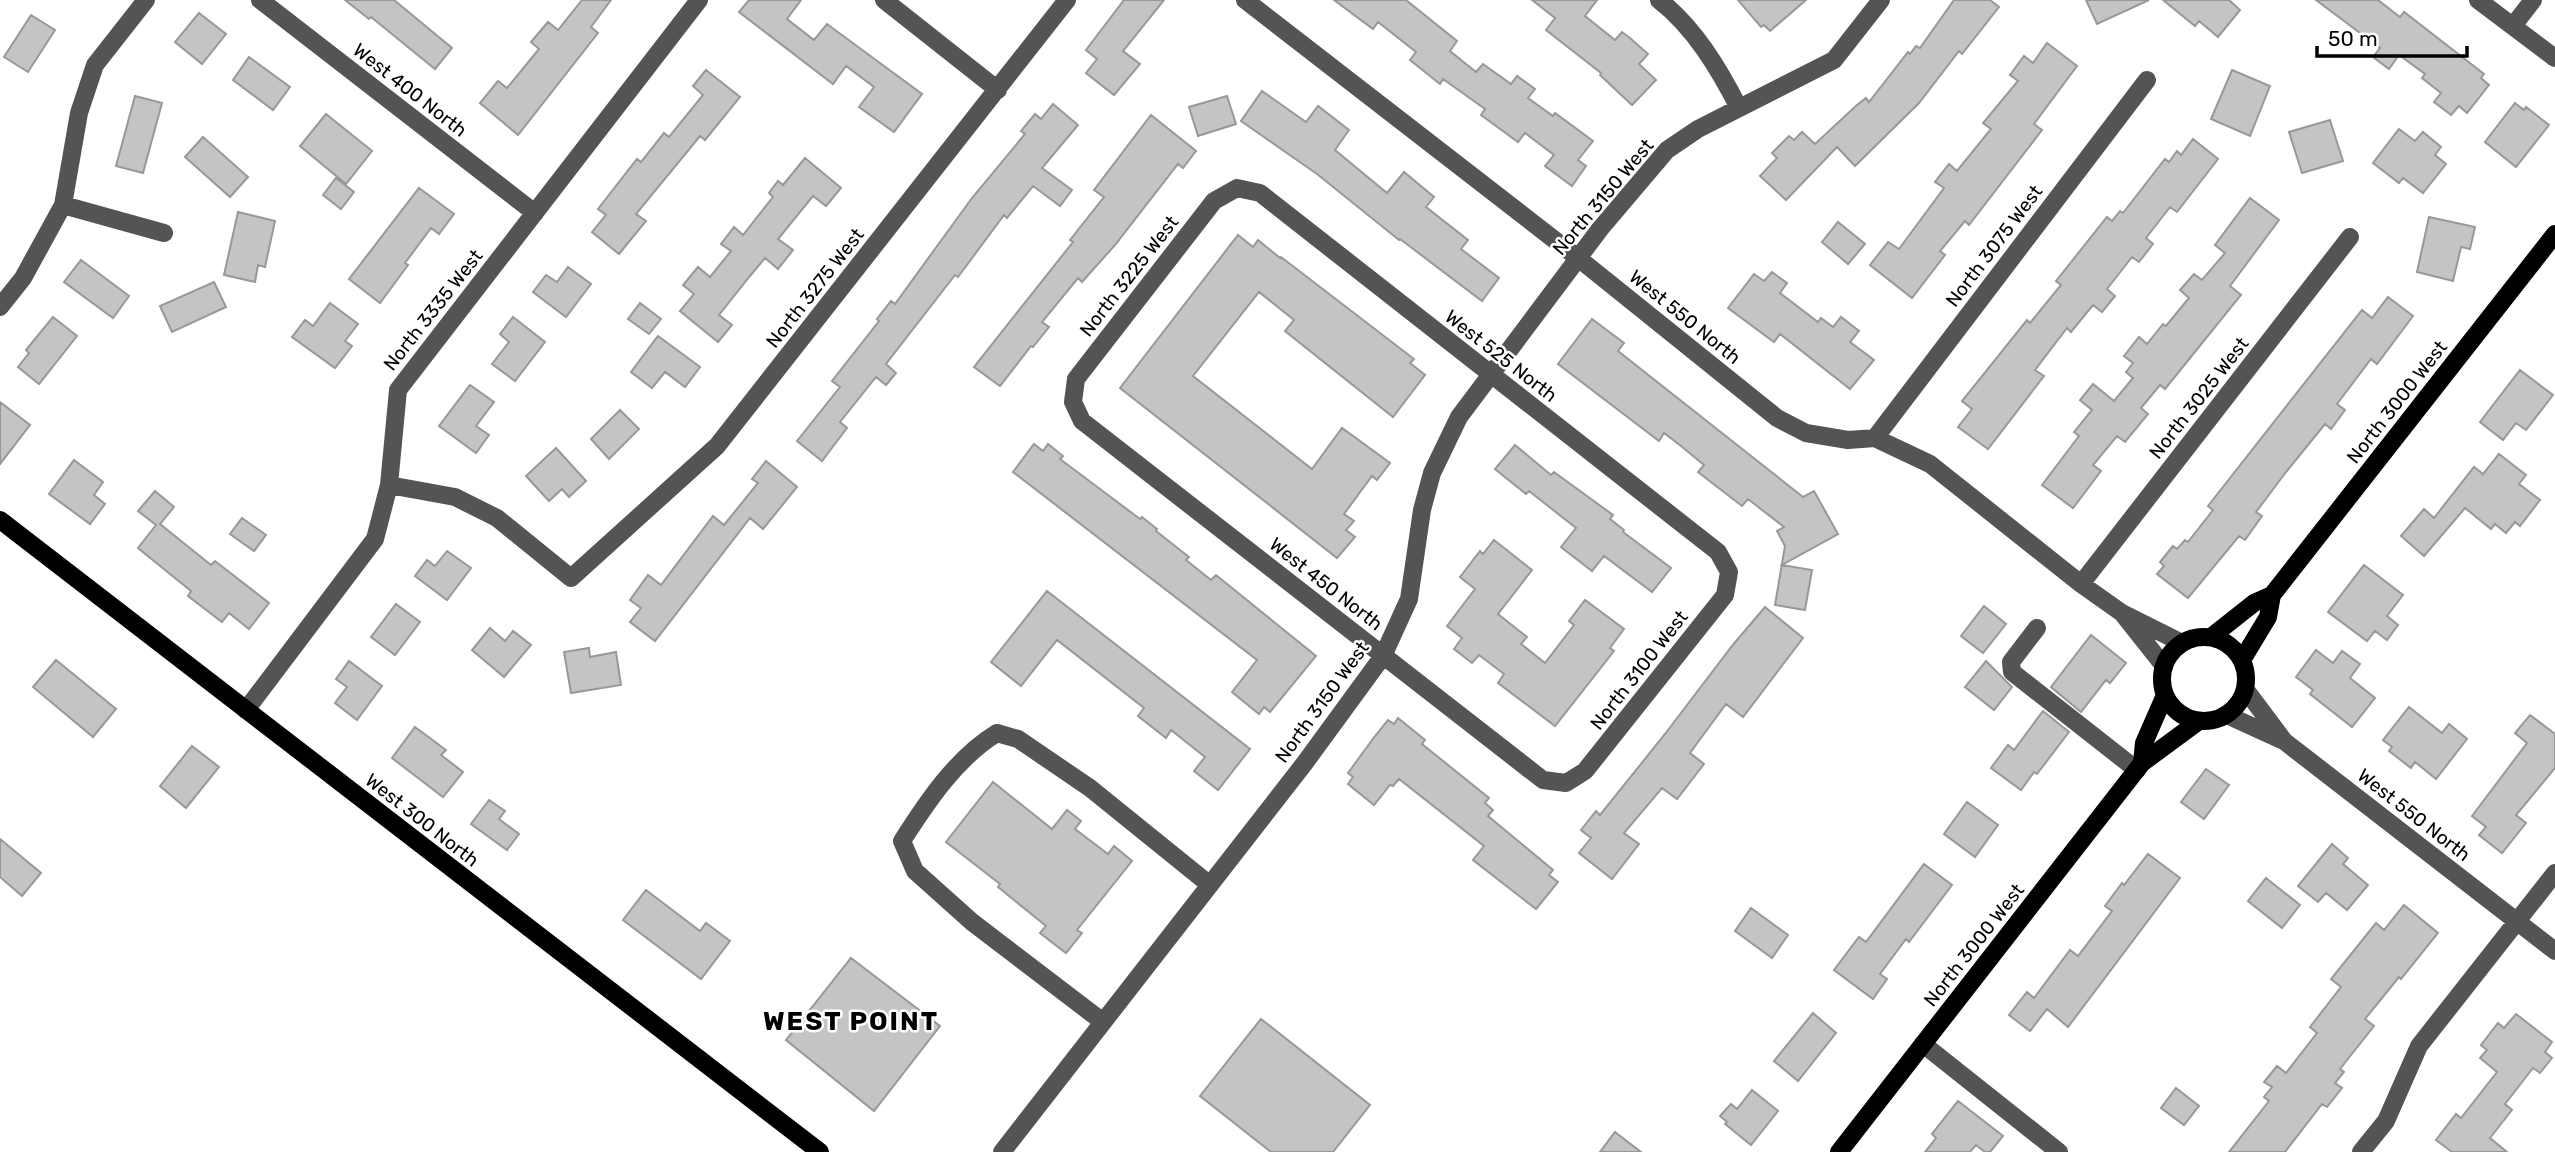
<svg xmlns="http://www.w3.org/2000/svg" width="2555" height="1152" font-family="Rubik,sans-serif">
<rect width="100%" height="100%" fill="#fff"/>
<!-- building -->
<path fill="#c4c4c4" stroke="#989898" stroke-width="2" d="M345,0H394L452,48L435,69L371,17L369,19Z
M582,0H611L591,27L598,33L518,135L480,103L498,81L507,88L539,49L531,42L548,22L558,30Z
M749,0H801L787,19L814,40L827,24L922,94L894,132L859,107L874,87L846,66L833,84L739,12Z
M1124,0H1164L1123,51L1140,64L1114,95L1086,73L1097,59L1086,50Z
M1334,0H1406L1457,41L1450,51L1476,72L1483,64L1511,84L1517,76L1535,89L1528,98L1553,116L1555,113L1593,141L1578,160L1586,166L1572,186L1545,166L1554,155L1525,133L1518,142L1481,115L1485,109L1443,79L1440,84L1410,60L1416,52L1378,22L1373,29Z
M1532,0H1597L1585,16L1615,40L1622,32L1630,38L1648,54L1639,64L1656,80L1632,105L1600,75L1601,73L1546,30L1555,18Z
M1738,0H1806L1770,31L1764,25L1761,27Z
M1954,0H1990L1999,7L1962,54L1959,51L1919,103L1855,166L1837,147L1786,200L1760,176L1777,158L1772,153L1789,136L1794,140L1802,132L1815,144L1857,105L1866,98L1869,102L1908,52L1910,54L1916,46L1920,48Z
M2086,0H2149L2097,24Z
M2163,0H2229L2240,10L2218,37L2199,21L2195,26Z
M2316,0H2378L2400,17L2404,12L2484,74L2481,78L2489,85L2467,113L2459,106L2451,115L2434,102L2441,93L2422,78L2425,74L2399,55L2389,69L2373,57L2380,48Z
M199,13L226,34L202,64L175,42Z
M31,15L55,30L28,72L4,57Z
M2047,43L2077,66L2034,124L2042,130L1969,225L1965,221L1940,251L1945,255L1912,298L1870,265L1888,242L1899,249L1944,188L1935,182L1949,164L1957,171L1991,129L1983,123L2018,81L2010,75L2024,56L2033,63Z
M249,57L290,87L273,110L233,80Z
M706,70L740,97L705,140L700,136L636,214L646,221L619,254L592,232L606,215L598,209L637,159L641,162L664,133L669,137L703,95L693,86Z
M2232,70L2270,86L2250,136L2211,119Z
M1262,91L1306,122L1318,106L1349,130L1335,150L1387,193L1404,172L1434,197L1426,207L1468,240L1461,249L1499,278L1482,301L1400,239L1399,240L1317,174L1241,121Z
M135,96L162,103L143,173L116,166Z
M1227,96L1236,124L1198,136L1189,107Z
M2515,103L2524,110L2526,107L2549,125L2516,167L2485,142Z
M1053,104L1078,125L1042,168L1072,190L1060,206L1033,186L1007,218L1004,215L958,277L955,275L886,364L896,373L886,385L876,377L840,422L847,428L822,461L797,441L840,387L832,381L879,321L877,319L891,301L895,304L972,198L1025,134L1021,131L1035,114L1041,119Z
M326,114L372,151L346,184L300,146Z
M1151,115L1196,151L1183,168L1178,164L1115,245L1082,282L1078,278L1042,322L1049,327L1033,347L1031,346L1000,386L974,367L1073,242L1070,240L1104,197L1094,190Z
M2330,120L2343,161L2302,173L2289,132Z
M2399,129L2415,141L2423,132L2441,147L2435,155L2446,164L2423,193L2403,178L2399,183L2373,163Z
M203,137L248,177L230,197L185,157Z
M2193,139L2218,159L2177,212L2170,207L2146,238L2153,244L2139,262L2132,257L2107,289L2115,296L2102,312L2093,305L2071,332L2067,328L2035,370L2044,376L1988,449L1958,427L1972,409L1962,401L2027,320L2030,323L2061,285L2056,281L2107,217L2112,221L2120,211L2123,213L2165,159L2169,162L2177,151L2181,155Z
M805,158L841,188L826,206L813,196L778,239L793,250L778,269L765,258L750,276L719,315L732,325L718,342L680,311L694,294L683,285L698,267L710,277L731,251L721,244L734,227L743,235L773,197L769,193L778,181L783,185Z
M336,178L354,192L341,209L323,195Z
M419,188L454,214L439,234L431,228L405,263L408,265L380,303L349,279Z
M2250,198L2279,220L2230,286L2241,295L2165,389L2160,385L2141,408L2148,414L2125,442L2117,436L2093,465L2101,471L2073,508L2042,485L2079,436L2074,432L2092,410L2080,400L2093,384L2114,401L2133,378L2126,372L2133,363L2124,356L2139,337L2147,344L2163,324L2166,326L2189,298L2180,290L2194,274L2202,280L2225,253L2215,245Z
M238,212L275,221L265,267L258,265L255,282L224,275Z
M2429,217L2475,227L2470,249L2461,247L2453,281L2417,272Z
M1838,222L1865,244L1848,264L1822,242Z
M1238,235L1253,247L1258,240L1280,258L1281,257L1414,359L1410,363L1425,375L1393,417L1285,331L1294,320L1259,292L1193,376L1312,469L1342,428L1390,463L1377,480L1372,476L1344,514L1354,521L1346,530L1355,537L1337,558L1120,388Z
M81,260L129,296L113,318L64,282Z
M568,267L591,284L566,317L533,292L546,275L557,282Z
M1772,272L1787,283L1780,293L1818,322L1821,318L1833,327L1841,317L1859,331L1850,342L1874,360L1850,389L1780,334L1774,342L1728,308L1754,274L1764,281Z
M214,282L226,307L172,332L160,306Z
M2388,297L2413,316L2377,364L2371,359L2337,404L2345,410L2331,429L2325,424L2286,472L2256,512L2262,516L2245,540L2239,536L2188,598L2157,574L2164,566L2160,562L2173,546L2177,549L2185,540L2188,542L2213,510L2208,506L2362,310L2372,318Z
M330,303L358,324L345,341L352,346L335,368L292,337L305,320L313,326Z
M640,303L661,319L649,334L628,319Z
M53,317L77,336L39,384L18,367L29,353L26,350Z
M513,317L545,342L515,381L492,364L509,342L500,334Z
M1592,319L1624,343L1618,351L1746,452L1803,497L1814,491L1838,534L1782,565L1812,570L1805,610L1775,605L1785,546L1777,531L1784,527L1748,499L1742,506L1698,472L1704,465L1681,446L1664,433L1659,441L1558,364Z
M658,336L700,367L685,387L665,372L652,388L631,372Z
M2520,370L2553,395L2526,430L2516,423L2503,440L2480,422Z
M470,385L494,402L476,426L489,435L476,453L439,426Z
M0,402L30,425L0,464Z
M620,410L639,429L609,459L591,439Z
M1034,444L1043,451L1048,444L1063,456L1060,459L1140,519L1142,517L1157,529L1156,531L1189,557L1186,560L1211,580L1216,575L1316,656L1270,712L1264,707L1259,714L1232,692L1257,660L1013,472Z
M1515,445L1551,475L1554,472L1613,515L1610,519L1624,530L1623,532L1671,568L1652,592L1604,556L1592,571L1561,547L1576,528L1529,491L1526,494L1495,469Z
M556,448L586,481L569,497L562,489L549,501L526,476Z
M2499,454L2526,475L2519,484L2540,500L2520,526L2515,522L2506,533L2495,524L2491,529L2465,508L2424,556L2401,536L2424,509L2434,518L2474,467L2483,474Z
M74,460L103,482L94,495L105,504L90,524L49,494Z
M766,461L797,487L763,529L750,518L655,641L630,622L641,608L630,600L648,575L661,585L713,516L724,525L758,483L752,479Z
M155,491L174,507L160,524L211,565L215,561L269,603L249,629L229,613L222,622L188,596L191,591L138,548L156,525L138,511Z
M242,518L266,535L254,551L230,534Z
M1494,540L1532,570L1498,614L1527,637L1521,644L1545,663L1574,625L1569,621L1585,600L1624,629L1610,648L1614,651L1555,726L1498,683L1504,674L1479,655L1472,663L1454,649L1462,638L1447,626L1475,589L1460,577L1480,551L1483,554Z
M447,551L471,568L447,600L415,576L427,560L435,566Z
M2364,565L2403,595L2387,616L2398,625L2387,640L2375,631L2367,641L2328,612Z
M1047,591L1250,749L1218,790L1194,771L1205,757L1171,730L1166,738L1138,716L1144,708L1057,640L1021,686L991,662Z
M396,604L420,622L395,655L371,637Z
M1984,606L2006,624L1983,653L1961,636Z
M1765,607L1803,638L1743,717L1726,704L1690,753L1704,764L1677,799L1662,788L1624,833L1639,844L1612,879L1579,853L1591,838L1581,830L1596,811L1600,815L1665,734L1732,646Z
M490,628L505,641L513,631L531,645L504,677L472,650Z
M2091,635L2126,663L2110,683L2106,680L2081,712L2051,687Z
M589,648L590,657L616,652L621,685L571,693L564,652Z
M2316,650L2333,663L2342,651L2360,664L2350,678L2375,698L2352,727L2310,694L2313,690L2296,677Z
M56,660L116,709L93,737L33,687Z
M349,661L382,686L357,720L335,703L347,687L336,679Z
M1986,661L2012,687L1994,710L1965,687Z
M2409,707L2442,733L2449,724L2467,739L2436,779L2415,762L2411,768L2389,751L2392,747L2383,740Z
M2043,711L2069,732L2037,774L2034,772L2021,790L1991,768L2008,745L2014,750Z
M2530,715L2555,734V768L2516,815L2526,823L2502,853L2479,835L2486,827L2472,816L2527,743L2515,733Z
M1398,718L1425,740L1422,744L1489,798L1485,803L1493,810L1488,816L1553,870L1549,875L1558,882L1536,909L1473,860L1484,846L1399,779L1393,786L1390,785L1374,805L1348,784L1353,777L1348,773L1375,736L1388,720L1394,724Z
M415,727L446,750L441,755L463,772L443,797L392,758Z
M192,746L219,767L186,808L160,786Z
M2206,769L2229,785L2204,819L2181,802Z
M993,782L1052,829L1067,810L1081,821L1075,829L1108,854L1114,846L1132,861L1077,930L1082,933L1066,953L1040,933L1046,926L998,887L1000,884L946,842Z
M489,800L505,811L499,819L519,834L507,850L471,824Z
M1967,802L1998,825L1975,857L1944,834Z
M0,839L41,873L22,896L0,877Z
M2332,844L2348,858L2343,864L2368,885L2347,910L2326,893L2318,902L2298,886Z
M2148,854L2180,878L2068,1027L2047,1009L2030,1031L2009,1015L2027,992L2034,998L2070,950L2078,956L2112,911L2105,906L2122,883L2124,885Z
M1924,864L1952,885L1909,942L1906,939L1880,974L1887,979L1873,999L1834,970L1859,937L1866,942Z
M2266,878L2300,905L2282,928L2248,901Z
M646,890L700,931L706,923L730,941L701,979L623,920Z
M2404,905L2438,933L2401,979L2399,977L2365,1019L2374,1026L2340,1069L2344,1072L2335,1083L2342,1088L2327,1107L2322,1104L2285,1152H2229L2269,1101L2264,1097L2272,1087L2264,1082L2277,1066L2286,1073L2317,1033L2310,1027L2341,987L2331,979L2376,923L2384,930Z
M1751,908L1788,935L1772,958L1735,931Z
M851,958L940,1026L874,1111L786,1040Z
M1813,1013L1836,1033L1798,1081L1774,1061Z
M2516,1014L2552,1042L2545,1052L2552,1058L2540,1073L2533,1068L2505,1104L2512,1110L2490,1138L2507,1152H2452L2436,1140L2456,1114L2461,1118L2497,1072L2480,1058L2487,1050L2481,1045L2498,1023L2504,1028Z
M1261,1019L1370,1105L1333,1152H1271L1200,1096Z
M2176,1088L2199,1106L2184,1125L2161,1108Z
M1752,1090L1778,1111L1751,1145L1725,1124L1727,1122L1720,1116L1731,1104L1737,1109Z
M1958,1101L2003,1136L1990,1152H1985L1976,1145L1970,1152H1925L1936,1138L1932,1134Z
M1615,1132L1641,1152H1600Z"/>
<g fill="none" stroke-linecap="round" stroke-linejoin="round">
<!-- minor -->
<path stroke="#545454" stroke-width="18" d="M260,0L535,213
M884,0L998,90
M1245,0L1578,258L1777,418L1806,433L1848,440L1875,438L1930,464L2081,584L2122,613
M1659,0C1694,27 1719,69 1739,108
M2478,0L2555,58
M2513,26L2533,0
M1237,188L1260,193L1718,552L1729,572L1725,595L1585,771L1566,783L1543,780L1082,421L1073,402L1076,379L1214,201Z
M63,205L164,233
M0,307L23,278L63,205L79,113L95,65L146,0
M1875,438L2147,80
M389,485L455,497L497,518L571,578L717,446L1067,0
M2081,584L2350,237
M2037,628L2011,662L2012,672L2137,770
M2164,666L2122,613L2182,643
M246,710L375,539L389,485L398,390L699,0
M2227,715L2284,741L2245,689
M2284,741L2555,951
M1103,1022L972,922L915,871L902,841C927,802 956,758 997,733L1018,739L1090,788L1210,885
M1923,1044L2059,1152
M1002,1152L1304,764L1383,656L1409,599L1422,510L1432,473L1459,417L1600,229L1667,150L1698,129L1834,60L1881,0
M2361,1152L2386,1121L2419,1046L2555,873"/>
<!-- major -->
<path stroke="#000" stroke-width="18" d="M0,520L820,1152
M2211,637L2254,603L2272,595L2555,234
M2162 679a42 42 0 1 1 84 0a42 42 0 1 1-84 0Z
M2242,660L2268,617L2272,595
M2142,763L2144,743L2165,695
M1839,1152L2142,763L2199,721"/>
</g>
<g text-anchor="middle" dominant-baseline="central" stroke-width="5" stroke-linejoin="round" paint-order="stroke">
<!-- street labels -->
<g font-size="19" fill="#000" stroke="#fff">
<text transform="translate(410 90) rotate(38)">West 400 North</text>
<text transform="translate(1603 197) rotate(-50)">North 3150 West</text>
<text transform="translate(1994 246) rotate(-53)">North 3075 West</text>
<text transform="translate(1129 276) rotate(-52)">North 3225 West</text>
<text transform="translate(815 288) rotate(-52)">North 3275 West</text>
<text transform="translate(433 310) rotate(-52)">North 3335 West</text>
<text transform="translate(1685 317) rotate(39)">West 550 North</text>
<text transform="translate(1501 356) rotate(38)">West 525 North</text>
<text transform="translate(2199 398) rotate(-52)">North 3025 West</text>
<text transform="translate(2397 402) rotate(-52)">North 3000 West</text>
<text transform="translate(1326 584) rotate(38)">West 450 North</text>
<text transform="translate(1639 670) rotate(-52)">North 3100 West</text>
<text transform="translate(1322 702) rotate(-54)">North 3150 West</text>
<text transform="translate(2414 815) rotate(38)">West 550 North</text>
<text transform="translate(422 820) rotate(38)">West 300 North</text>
<text transform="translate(1974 945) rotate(-52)">North 3000 West</text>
</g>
<!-- district labels -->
<g font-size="26" font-weight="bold" letter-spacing="2" fill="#000" stroke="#fff">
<text x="851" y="1021">WEST POINT</text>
</g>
</g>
<!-- scale -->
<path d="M2317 46v10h150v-10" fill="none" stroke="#000000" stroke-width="3.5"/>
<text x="2328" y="46" font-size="21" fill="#000000" stroke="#ffffff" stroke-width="5" paint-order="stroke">50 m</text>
</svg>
